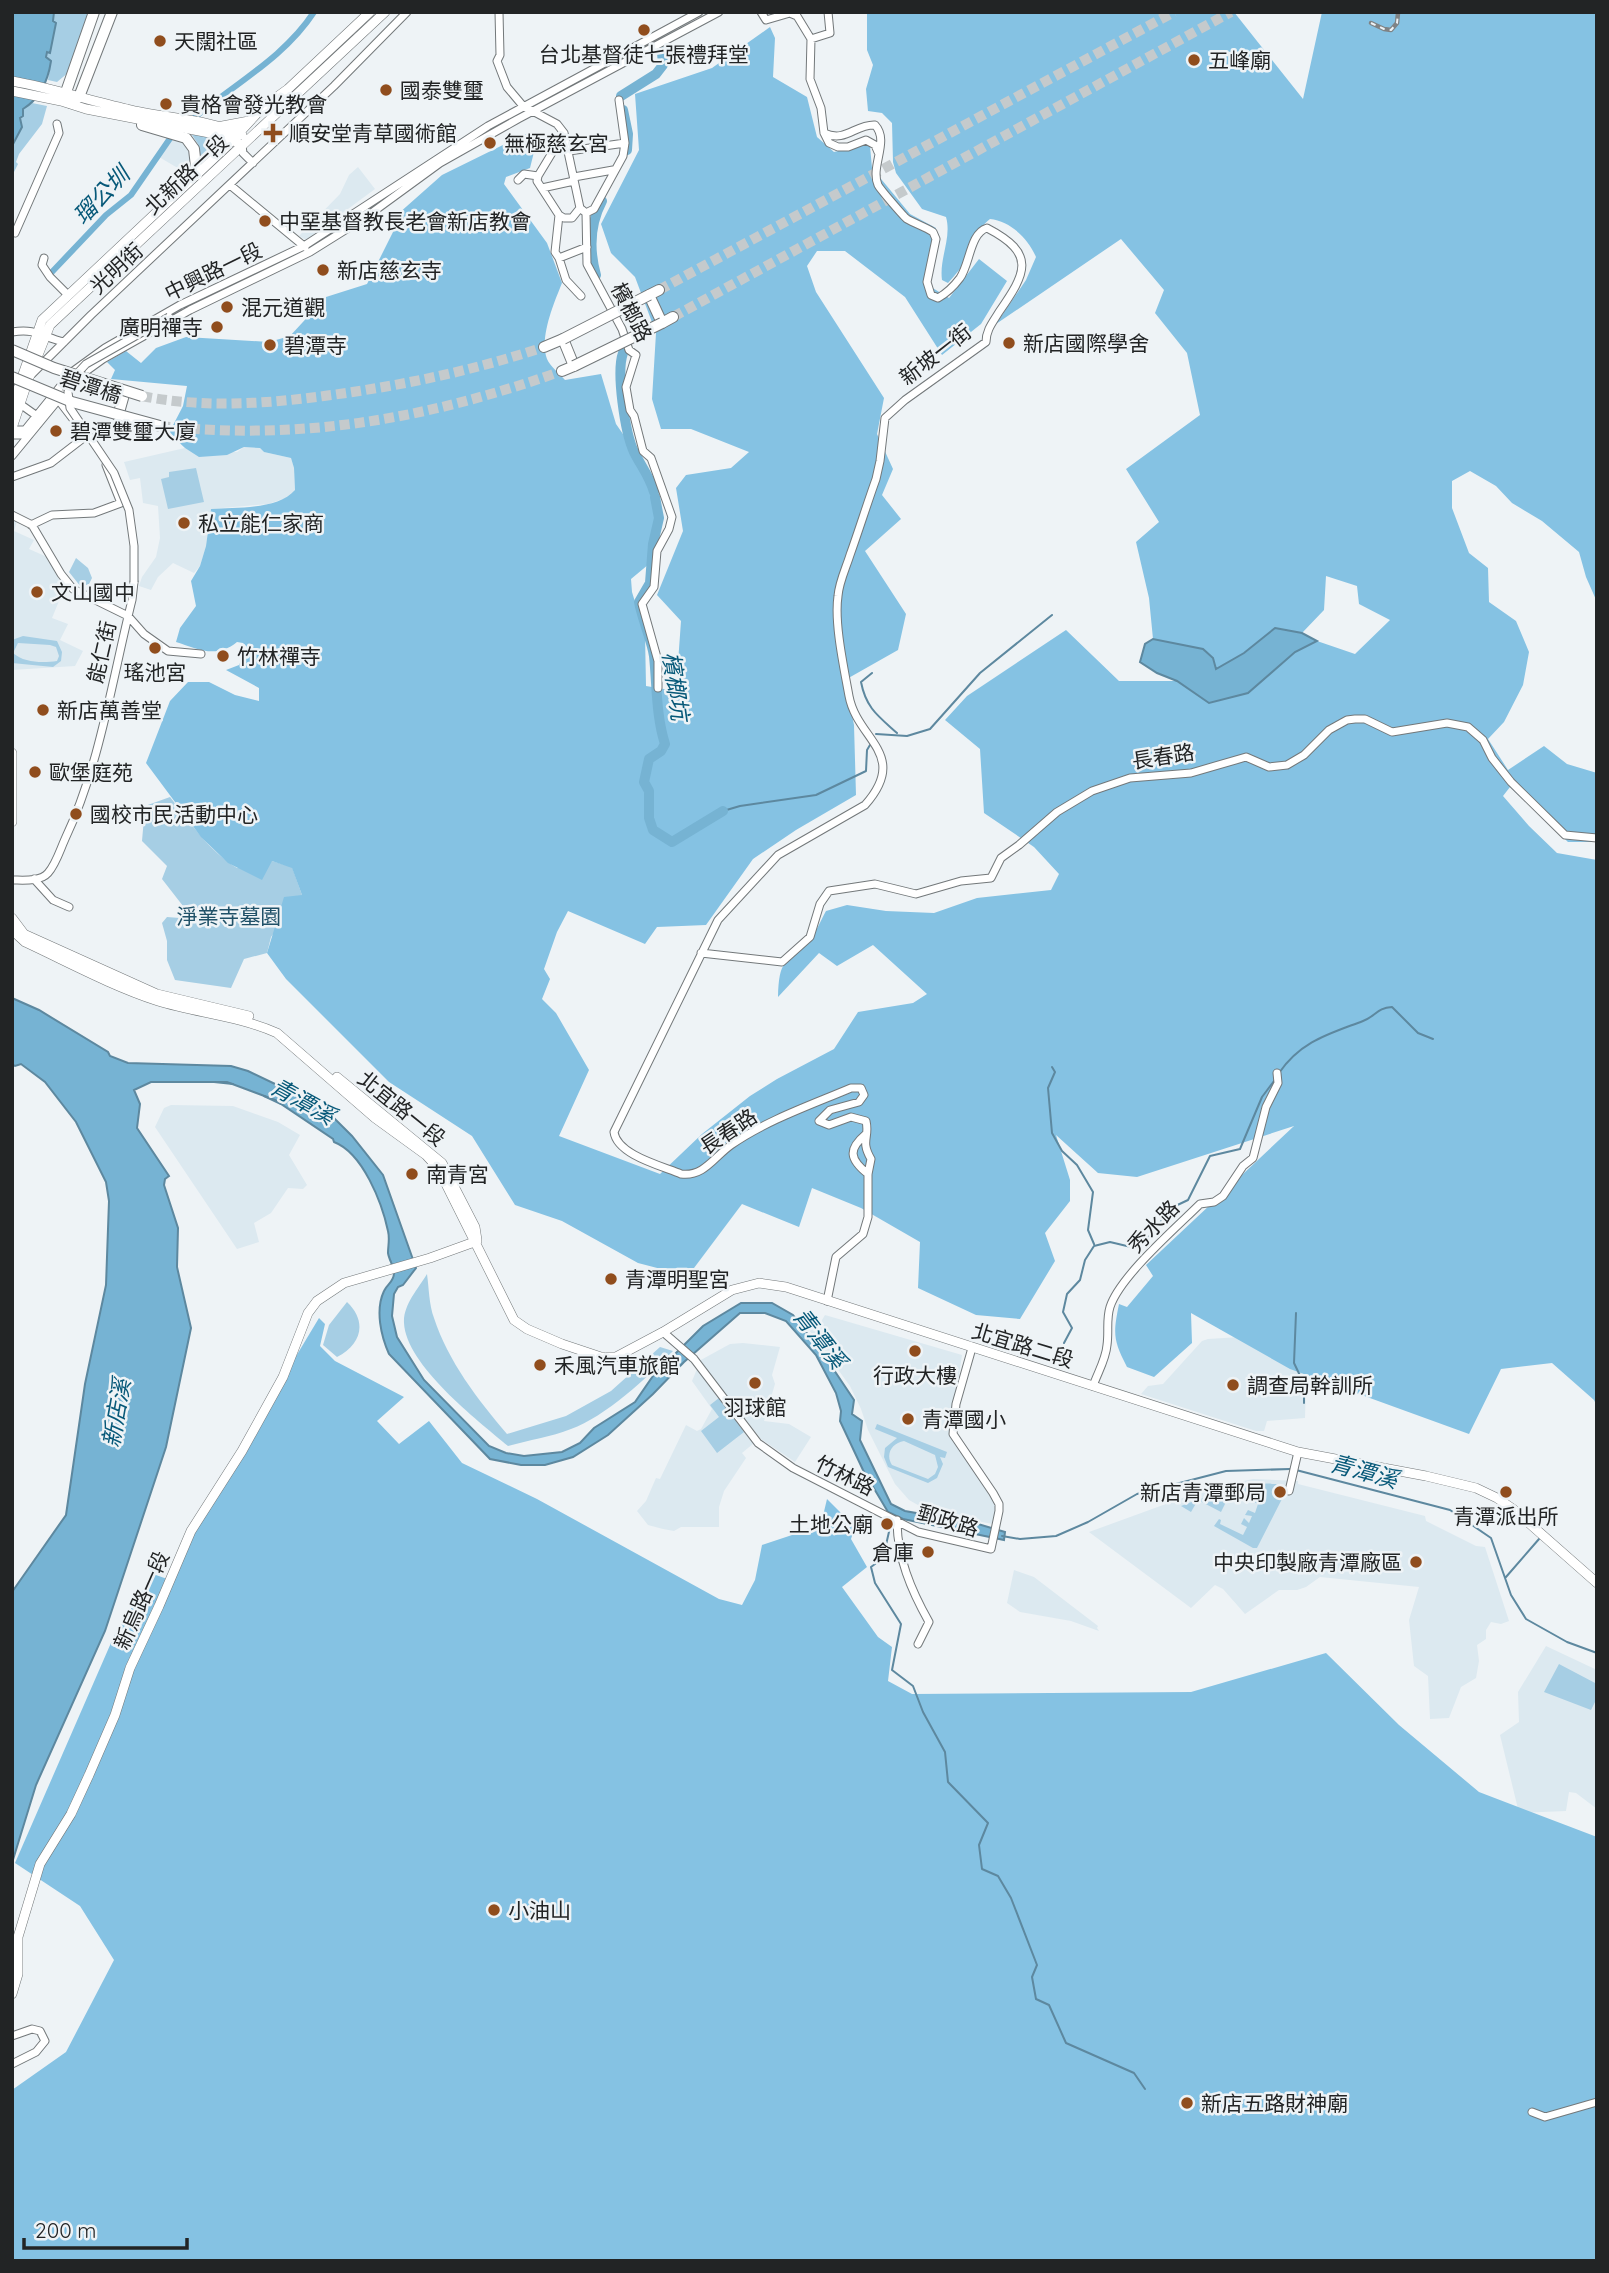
<svg xmlns="http://www.w3.org/2000/svg" width="1609" height="2273" font-family="Quicksand,'Noto Sans TC',sans-serif">
<rect width="100%" height="100%" fill="#eef3f6"/>
<!-- built -->
<path fill="#dce9f0" d="M173,135L186,140L193,154L183,169L176,167L159,157Z
M358,167L375,189L306,240L299,236L340,194L349,175Z
M244,447L260,448L264,452L291,458L294,468L295,490L289,497L268,504L211,509L206,546L200,566L194,573L173,563L158,577L151,590L139,586L142,577L156,557L160,538L158,506L143,503L140,478L130,480L124,462L185,448L194,452H237Z
M12,519L17,521L14,531L34,540L29,549L47,557L64,589L52,618L68,624L60,640L83,651L75,666L12,670Z
M171,1105L233,1106L278,1122L300,1135L289,1155L307,1185L303,1189L288,1188L271,1213L254,1223L259,1242L237,1249L155,1127L164,1108Z
M825,1315L962,1355L950,1436L991,1494L996,1505L993,1524L932,1513L909,1500L895,1484L868,1430L861,1409L850,1386L809,1330L819,1325Z
M1240,1337L1296,1362L1306,1381L1305,1418L1267,1421L1264,1431H1256L1141,1394L1148,1386L1163,1384L1202,1341L1208,1339Z
M743,1343L780,1347L772,1375L775,1384L764,1421L789,1424L811,1437L795,1462L761,1439L699,1361L730,1344Z
M697,1369L754,1443L742,1453L746,1458L724,1491L719,1507V1527H681L674,1531L663,1529L648,1525L637,1511L646,1501L656,1478L660,1479L686,1425L697,1431L701,1429L712,1409L692,1381Z
M1253,1479L1298,1481V1484L1425,1516L1426,1521L1476,1546L1485,1547L1509,1621L1501,1624L1491,1622L1486,1630V1639L1477,1645L1479,1661L1476,1678L1461,1687L1449,1718L1430,1719L1428,1676L1414,1666L1409,1620L1419,1587L1320,1577L1306,1587L1297,1590H1279L1245,1614L1223,1589L1215,1585L1191,1608L1089,1532L1207,1489Z
M1014,1570L1034,1577L1098,1626L1097,1628L1099,1631L1071,1621L1020,1612L1007,1603Z
M1546,1646L1597,1670V1809L1576,1793L1569,1792L1566,1811L1519,1813L1500,1735L1519,1722L1518,1692Z"/>
<!-- green -->
<path fill="#a6cee4" fill-rule="evenodd" d="M52,12H91L69,72L57,82L48,80L51,61L44,54Z
M32,103L47,106L42,124L19,154L16,162L18,164L12,176V146L22,127L20,118L23,116V109Z
M190,132L224,139L200,161L198,144Z
M196,468L204,502L168,509L161,479L169,477V472Z
M76,558L88,568L92,578L89,584L81,587L69,572Z
M23,636L57,641L62,652L61,661L53,667L12,663V640ZM18,643L50,645L56,647L59,656L57,661C43,663 24,663 13,653Z
M170,797C190,822 209,851 237,868L272,861L292,867L302,895L271,937L267,953L244,959L231,988L175,980L167,960V941L162,923L167,917L180,918L183,906L162,879L167,866L142,841L145,806Z
M427,1274C429,1288 429,1305 434,1318C448,1361 478,1400 507,1434L566,1416L611,1391L660,1347L673,1351C648,1377 605,1417 571,1429C551,1437 529,1440 508,1446C477,1420 406,1365 404,1323C403,1305 418,1289 427,1274Z
M347,1302C368,1322 361,1345 337,1357L323,1345L329,1325Z
M719,1398L744,1432L717,1453L701,1431L719,1417L710,1405Z
M877,1424L947,1452L945,1458L940,1457L943,1464L937,1478L928,1483L888,1467L884,1457L885,1448L897,1438L875,1429ZM904,1441L935,1455L938,1467L935,1474L928,1479L892,1465C885,1454 892,1443 904,1441Z
M1276,1484L1281,1486L1277,1494L1281,1496L1285,1488L1286,1491L1257,1548H1253L1214,1526L1219,1519L1221,1520L1220,1524L1243,1535L1247,1527L1241,1524L1244,1518L1249,1523L1252,1516L1245,1515L1248,1510L1255,1513L1258,1504L1236,1492L1234,1496L1230,1494L1221,1512L1198,1500L1191,1512L1181,1506C1212,1495 1244,1481 1276,1484Z
M1559,1664L1597,1684V1698L1591,1710L1544,1692Z"/>
<!-- forest -->
<path fill="#85c2e3" d="M867,12H1234L1303,99L1322,12H1597V602L1586,577L1579,552L1542,521L1512,503L1496,486L1470,471L1452,481V508L1469,553L1488,568L1489,602L1516,621L1529,652L1523,685L1504,722L1488,739L1508,770L1544,746L1567,764L1597,773V842H1568L1510,787L1503,796L1529,826L1557,853L1597,860V1406L1594,1400L1552,1363L1501,1369L1469,1434L1290,1369L1191,1313L1192,1343L1154,1377L1127,1367C1113,1340 1113,1334 1119,1304L1127,1307L1153,1276L1146,1265L1294,1126L1137,1177L1098,1173L1056,1135L1070,1180V1201L1045,1233L1055,1261L1020,1319L976,1315L918,1288L920,1242L861,1208L812,1188L799,1227L742,1204L688,1276L638,1263L562,1221L515,1205L472,1136L389,1082L286,979L267,953L284,897L302,895L292,868L272,861L262,880L228,863L201,837L146,763L170,701L188,682H209L235,695L259,701V688L226,670L239,665L247,647L243,643L237,642C216,659 198,649 176,642L180,628L196,606L191,581L200,566L206,546L211,509C236,507 278,510 295,490L294,468L291,458L264,452L260,448L244,447L227,455L199,457L185,448L169,433L183,406L187,386L111,379L115,370L107,362L126,351L141,363L156,348L186,337L269,342L290,336L326,297L367,284L393,232L398,214L442,175L525,134L536,144L530,168L506,177L504,184L547,243L562,283C554,303 539,338 547,359C550,366 560,374 565,380L601,374L616,424L634,450L661,504L649,564L631,579L632,592L645,635L646,686L676,691L681,621L657,595L683,531L676,488L686,475L731,468L749,452L691,429H661L652,399L656,333L635,277L611,253L601,224L639,150L635,94L712,68L770,27L775,38L773,77L807,97L817,137L834,152L865,144L870,146L872,168L910,214L936,228L927,268L931,287L949,298L979,259L1007,281L981,324L942,355L905,297L845,251H817L807,266L816,292L884,398L877,434L893,469L882,495L901,519L865,551L906,614L898,650L845,680L854,725L856,795L796,830L753,859L706,925L657,927L645,944L568,911L557,932L544,969L550,979L542,999L556,1013L589,1070L559,1136L660,1174L702,1134L750,1096L777,1079L834,1049L858,1012L913,1003L927,994L873,945L837,966L819,953L778,997C779,959 785,964 809,940C816,933 821,920 826,911L847,905L886,911L934,913L977,898L1051,890L1059,874L1034,847L984,813L980,749L945,720L967,696L1066,630L1119,681H1177L1210,703L1248,693L1295,652L1317,641L1355,654L1390,620L1359,604L1357,586L1326,576L1324,610L1302,633L1275,628L1244,653L1216,669L1203,649L1153,639L1149,598L1136,542L1159,522L1126,469L1200,415L1187,353L1155,313L1164,290L1121,239L996,324L1026,280L1036,257C1028,238 1010,221 990,219C976,230 978,240 970,254C964,265 956,274 948,283L942,280C939,258 952,238 946,217L922,209L896,173L893,162L892,123L882,113L868,111L866,89L873,65L867,50Z
M319,1318L325,1324L320,1346L335,1361L404,1397L377,1421L399,1444L429,1421L462,1463L537,1499L719,1599L742,1605L755,1580L762,1545L804,1531L822,1520L827,1499L855,1527L851,1539L867,1567L842,1587L878,1637L892,1647L888,1681L912,1694L1191,1692L1326,1653L1399,1725L1479,1792L1597,1837V2004L1595,2008L1597,2010V2261H12V2090L66,2052L114,1960L80,1906L15,1863L114,1636L153,1574L173,1581L194,1526Z"/>
<!-- water -->
<path fill="#76b3d3" stroke="#5d889f" stroke-width="2" d="M12,12H54L53,21L56,23L50,53L47,52L46,57L51,61C48,81 41,98 23,109V116L20,118L22,127L12,146Z
M1275,628L1302,633L1317,641L1295,652L1248,693L1209,703L1177,681L1157,673L1140,662L1145,644L1153,639L1203,649L1213,658L1216,669L1244,653Z
M12,998L39,1010L108,1052L110,1056L128,1063L231,1066L248,1071L298,1095L334,1118L352,1136L383,1175L416,1268L403,1285L398,1287L394,1294L392,1316L397,1337L424,1380L489,1446L506,1453L524,1456L562,1452L580,1443L594,1428L635,1402L653,1376L703,1326L741,1303H772L793,1315L828,1361L854,1400L852,1414L862,1421L860,1440L891,1504L905,1511L978,1524L1005,1532L1004,1540L903,1519L888,1512L863,1470L840,1421L841,1411L836,1393L816,1355L786,1321L765,1313H740L684,1362L653,1394L608,1435L573,1457L545,1465H521L490,1459L389,1354C381,1336 375,1310 384,1291C387,1284 394,1282 394,1273C394,1266 389,1260 388,1253C388,1245 390,1239 388,1231C382,1203 363,1153 334,1142L333,1139L275,1100L227,1082H151L134,1090L140,1104L137,1128L169,1176L165,1179L164,1185L178,1228L177,1267L191,1328L166,1447L105,1631L36,1785L12,1863V1592L66,1515L85,1384L106,1285L109,1201L106,1182L76,1122L45,1082L21,1064L15,1066L12,1064Z"/>
<g fill="none" stroke-linecap="round" stroke-linejoin="round">
<!-- stream -->
<path stroke="#5d889f" stroke-width="2" d="M872,673L861,682C866,708 878,716 897,733
M876,734L907,736L930,729L980,673L1052,615
M723,811L740,806L816,795L866,771L867,750L870,745
M1052,1067L1055,1072L1048,1088L1052,1133L1062,1151L1077,1165L1093,1192L1088,1230L1094,1244
M1279,1073C1301,1041 1329,1034 1363,1021C1376,1016 1377,1008 1392,1007L1418,1033L1433,1039
M214,1082L233,1084
M264,1096L281,1104
M1296,1313L1294,1363L1304,1384V1403
M1064,1343L1072,1328L1063,1312L1067,1294L1080,1280L1085,1260L1094,1246L1110,1242L1131,1247L1153,1234L1169,1209L1188,1200L1210,1156L1240,1149L1262,1097L1274,1081
M1296,1470L1450,1510L1491,1538L1511,1595L1526,1619L1567,1642L1597,1653
M891,1523L883,1558L871,1567L875,1583L901,1624L892,1670L913,1686L923,1712L945,1752L948,1782L988,1823L979,1845L982,1869L998,1876L1011,1898L1037,1965L1032,1977L1036,1999L1049,2005L1066,2043L1134,2073L1145,2089
M1002,1536L1020,1539L1056,1536L1088,1522L1137,1494L1226,1471L1290,1469
M1506,1577L1539,1539"/>
<!-- canal -->
<path stroke="#76b3d3" stroke-width="6" d="M193,119C234,84 284,58 314,12
M51,273L106,215L131,195L171,137"/>
<!-- river -->
<path stroke="#76b3d3" stroke-width="10" d="M621,96L656,74L663,65L662,52
M623,110L628,134L627,150
M596,275C589,250 590,224 602,201
M623,353C616,372 625,433 634,452C641,466 650,477 654,492
M655,497L659,518L653,544L650,583L639,602C642,619 652,641 654,656C657,685 656,716 665,744L661,751L649,759L644,782L649,791V818L653,830L672,842L723,811"/>
<!-- highway-tunnel -->
<path stroke="#c5cacc" stroke-width="10" stroke-dasharray="10 5" stroke-linecap="butt" d="M659,290L1174,12
M673,317L1231,12
M142,396C202,408 264,404 324,396C400,386 472,371 544,347
M160,426C304,441 426,419 562,371"/>
<defs>
<path id="minor" d="M499,12L500,55L497,61L507,87L523,106L557,124L564,133L580,208L586,213L587,264L622,329L629,350L636,355L626,387L630,410L634,416L643,451L651,458L672,517L669,529L657,551L654,587L642,604L658,661V688
M761,12L766,20L790,13L797,16L811,39L810,79L821,108L824,133L829,143L838,147H848L866,140L875,145L878,152
M811,39L830,33L828,12
M824,133C846,143 855,124 875,125C890,141 870,166 878,185C880,189 904,217 907,219C916,224 925,227 933,232L936,239L927,282L931,295L938,298C947,293 954,286 960,278C970,264 970,233 987,228C1037,254 1026,273 999,312C993,322 986,330 986,342L905,400L885,418L880,461L876,479C867,504 859,530 850,555C846,568 839,582 838,596C834,623 844,668 849,696C857,740 910,754 865,805L778,855L718,920L614,1132C617,1155 662,1166 681,1174C704,1177 714,1157 731,1145C767,1120 811,1105 851,1088H861L864,1095L859,1102L830,1110L819,1121L829,1125L851,1117L866,1121C870,1138 860,1140 871,1159L868,1174V1217L863,1234L836,1257L827,1301
M242,146L243,153L253,163
M569,151L625,143
M574,177L613,170
M518,180L524,174L538,176
M230,185L305,247
M542,188L574,181
M586,213L594,209L623,156L625,143L619,100
M559,215L564,218H572L580,208
M15,233L59,133L57,124
M44,258L42,265L50,277L68,295
M559,258L555,252L559,215L537,181L538,176L564,133
M581,296L566,280L559,258L587,247
M12,332C37,328 42,337 64,342
M32,374L91,315L334,86L407,12
M78,377L103,359L190,310L310,252L366,217L440,163L518,119L719,12
M60,402L83,432
M20,404L37,416
M12,430H25L72,372L105,348L180,305L304,246L488,126L699,12
M12,435H29
M12,456L63,394
M12,477L51,463L90,433
M12,515L32,525L61,574L73,589L128,616L144,634L168,651L201,654
M31,525L52,515L94,513L121,503L106,465
M34,879L53,900L69,907
M12,880C23,880 40,882 48,873C56,864 60,850 65,839C100,765 112,680 132,600L134,582
M701,953L782,962L810,937L820,904L829,891L875,884L916,894L961,881L991,878L1001,858L1019,845L1057,812L1092,791L1130,778L1191,773L1246,757L1269,767L1287,765L1304,755L1329,730L1347,720L1355,719H1365L1392,732L1447,723L1468,727L1483,740L1492,758L1511,782L1565,835L1597,838
M866,1134C848,1149 849,1159 868,1174
M663,1332L694,1359L758,1443L793,1468L918,1532L991,1549L999,1511V1504L993,1493L953,1434L956,1404L972,1348
M1093,1386C1098,1372 1106,1359 1107,1345C1109,1331 1106,1320 1110,1307C1120,1276 1176,1228 1200,1204L1214,1202L1223,1196L1243,1166L1253,1158L1266,1107L1278,1083L1277,1073
M1289,1491L1298,1452
M897,1520C897,1557 911,1590 929,1622L918,1644
M12,2036L32,2029L40,2031L45,2041L36,2052L12,2064
M1532,2112L1545,2117L1597,2102"/>
<path id="major" d="M12,81C51,88 88,100 127,109C162,118 210,119 242,135
M12,91L61,101L86,109L225,136L238,143
M217,127L249,121
M12,406L42,320L226,147L263,107L288,89L370,12
M12,428L28,380L50,325L385,12
M12,753V822
M12,918L24,934L157,994L249,1016
M12,930L25,942C68,962 112,986 158,1001C197,1013 239,1016 277,1033L375,1118L426,1155L438,1168L514,1320L527,1329L562,1344L601,1357H616L663,1332L732,1290L759,1283L786,1287L1298,1452L1426,1476L1476,1488L1497,1498L1513,1509L1597,1583
M337,1077L442,1163L475,1227L477,1240
M12,1994L18,1974V1937L40,1864L71,1814L89,1775L115,1715L130,1668L159,1606L191,1531L242,1451L283,1377L308,1313L317,1301L344,1283L430,1258L477,1241"/>
<path id="highway" d="M71,103L79,97L112,12
M71,103L66,92L94,12
M142,125L186,138L194,149L197,175
M659,290L649,295L662,323L673,317
M544,347L563,339L574,366L562,371
M118,416L125,391"/>
</defs>
<!-- minor casing -->
<use href="#minor" stroke="#73787a" stroke-width="9"/>
<!-- major casing -->
<use href="#major" stroke="#73787a" stroke-width="10"/>
<!-- highway casing -->
<use href="#highway" stroke="#73787a" stroke-width="12"/>
<!-- minor -->
<use href="#minor" stroke="#fff" stroke-width="7"/>
<!-- major -->
<use href="#major" stroke="#fff" stroke-width="9"/>
<!-- highway -->
<use href="#highway" stroke="#fff" stroke-width="10"/>
<defs>
<path id="rail" d="M1371,23L1384,29L1391,30L1397,23L1398,13"/>
</defs>
<!-- rail casing -->
<use href="#rail" stroke="#7f8385" stroke-width="4.5"/>
<!-- rail -->
<use href="#rail" stroke="#eef3f6" stroke-width="2" stroke-dasharray="5" stroke-linecap="butt"/>
<defs>
<path id="minor-bridge" d="M134,582V546L129,510L114,473L70,408L68,392L73,378L86,364L169,317"/>
<path id="highway-bridge" d="M563,339L649,295
M12,350L54,368L142,396
M574,366L662,323
M12,377L72,402L160,426"/>
</defs>
<!-- minor-bridge casing -->
<use href="#minor-bridge" stroke="#73787a" stroke-width="9" stroke-linecap="butt"/>
<!-- highway-bridge casing -->
<use href="#highway-bridge" stroke="#73787a" stroke-width="12" stroke-linecap="butt"/>
<!-- minor-bridge -->
<use href="#minor-bridge" stroke="#fff" stroke-width="7"/>
<!-- highway-bridge -->
<use href="#highway-bridge" stroke="#fff" stroke-width="10"/>
</g>
<!-- markers -->
<g fill="#904d1d" stroke="#eef3f6" stroke-width="2.5">
<circle cx="644" cy="30" r="7"/>
<circle cx="160" cy="41" r="7"/>
<circle cx="1194" cy="60" r="7"/>
<circle cx="386" cy="90" r="7"/>
<circle cx="166" cy="104" r="7"/>
<path d="M269.5 122.5h7v7h7v7h-7v7h-7v-7h-7v-7h7z"/>
<circle cx="490" cy="143" r="7"/>
<circle cx="265" cy="221" r="7"/>
<circle cx="323" cy="270" r="7"/>
<circle cx="227" cy="307" r="7"/>
<circle cx="217" cy="327" r="7"/>
<circle cx="1009" cy="343" r="7"/>
<circle cx="270" cy="345" r="7"/>
<circle cx="56" cy="431" r="7"/>
<circle cx="184" cy="523" r="7"/>
<circle cx="37" cy="592" r="7"/>
<circle cx="155" cy="648" r="7"/>
<circle cx="223" cy="656" r="7"/>
<circle cx="43" cy="710" r="7"/>
<circle cx="35" cy="772" r="7"/>
<circle cx="76" cy="814" r="7"/>
<circle cx="412" cy="1174" r="7"/>
<circle cx="611" cy="1279" r="7"/>
<circle cx="915" cy="1351" r="7"/>
<circle cx="540" cy="1365" r="7"/>
<circle cx="755" cy="1383" r="7"/>
<circle cx="1233" cy="1385" r="7"/>
<circle cx="908" cy="1419" r="7"/>
<circle cx="1280" cy="1492" r="7"/>
<circle cx="1506" cy="1492" r="7"/>
<circle cx="887" cy="1524" r="7"/>
<circle cx="928" cy="1552" r="7"/>
<circle cx="1416" cy="1562" r="7"/>
<circle cx="494" cy="1910" r="7"/>
<circle cx="1187" cy="2103" r="7"/>
</g>
<g text-anchor="middle" dominant-baseline="central" stroke-width="5" stroke-linejoin="round" paint-order="stroke">
<!-- poi labels -->
<g font-size="21" fill="#222425" stroke="#eef3f6" text-anchor="start">
<text x="174" y="41">天闊社區</text>
<text x="644" y="54" text-anchor="middle">台北基督徒七張禮拜堂</text>
<text x="1208" y="60">五峰廟</text>
<text x="400" y="90">國泰雙璽</text>
<text x="180" y="104">貴格會發光教會</text>
<text x="289" y="133">順安堂青草國術館</text>
<text x="504" y="143">無極慈玄宮</text>
<text x="279" y="221">中堊基督教長老會新店教會</text>
<text x="337" y="270">新店慈玄寺</text>
<text x="241" y="307">混元道觀</text>
<text x="203" y="327" text-anchor="end">廣明禪寺</text>
<text x="1023" y="343">新店國際學舍</text>
<text x="284" y="345">碧潭寺</text>
<text x="70" y="431">碧潭雙璽大廈</text>
<text x="198" y="523">私立能仁家商</text>
<text x="51" y="592">文山國中</text>
<text x="237" y="656">竹林禪寺</text>
<text x="155" y="672" text-anchor="middle">瑤池宮</text>
<text x="57" y="710">新店萬善堂</text>
<text x="49" y="772">歐堡庭苑</text>
<text x="90" y="814">國校市民活動中心</text>
<text x="426" y="1174">南青宮</text>
<text x="625" y="1279">青潭明聖宮</text>
<text x="554" y="1365">禾風汽車旅館</text>
<text x="915" y="1375" text-anchor="middle">行政大樓</text>
<text x="1247" y="1385">調查局幹訓所</text>
<text x="755" y="1407" text-anchor="middle">羽球館</text>
<text x="922" y="1419">青潭國小</text>
<text x="1266" y="1492" text-anchor="end">新店青潭郵局</text>
<text x="1506" y="1516" text-anchor="middle">青潭派出所</text>
<text x="873" y="1524" text-anchor="end">土地公廟</text>
<text x="914" y="1552" text-anchor="end">倉庫</text>
<text x="1402" y="1562" text-anchor="end">中央印製廠青潭廠區</text>
<text x="508" y="1910">小油山</text>
<text x="1201" y="2103">新店五路財神廟</text>
</g>
<!-- street labels -->
<g font-size="21" fill="#222425" stroke="#eef3f6">
<text transform="translate(186 174) rotate(-43)">北新路一段</text>
<text transform="translate(116 268) rotate(-43)">光明街</text>
<text transform="translate(213 271) rotate(-26)">中興路一段</text>
<text transform="translate(632 312) rotate(63)">檳榔路</text>
<text transform="translate(935 354) rotate(-38)">新坡一街</text>
<text transform="translate(91 386) rotate(18)">碧潭橋</text>
<text transform="translate(101 652) rotate(-77)">能仁街</text>
<text transform="translate(1163 756) rotate(-9)">長春路</text>
<text transform="translate(402 1108) rotate(39)">北宜路一段</text>
<text transform="translate(728 1131) rotate(-34)">長春路</text>
<text transform="translate(1153 1226) rotate(-46)">秀水路</text>
<text transform="translate(1023 1345) rotate(17)">北宜路二段</text>
<text transform="translate(845 1475) rotate(26)">竹林路</text>
<text transform="translate(948 1520) rotate(17)">郵政路</text>
<text transform="translate(141 1600) rotate(-66)">新烏路一段</text>
</g>
<!-- park labels -->
<g font-size="21" fill="#205168" stroke="#eef3f6">
<text x="229" y="916">淨業寺墓園</text>
</g>
<!-- water labels -->
<g font-size="23" font-style="italic" fill="#075979" stroke="#eef3f6">
<text transform="translate(101 195) rotate(-46)">瑠公圳</text>
<text transform="translate(676 686) rotate(82)">檳榔坑</text>
<text transform="translate(303 1101) rotate(29)">青潭溪</text>
<text transform="translate(820 1338) rotate(52)">青潭溪</text>
<text transform="translate(116 1413) rotate(-80)">新店溪</text>
<text transform="translate(1364 1471) rotate(15)">青潭溪</text>
</g>
</g>
<!-- border -->
<rect width="1609" height="2273" fill="none" stroke="#222425" stroke-width="28"/>
<!-- scale -->
<path d="M24 2238v10h163v-10" fill="none" stroke="#222425" stroke-width="3.5"/>
<text x="35" y="2238" font-size="21" fill="#222425" stroke="#eef3f6" stroke-width="5" paint-order="stroke">200 m</text>
</svg>
